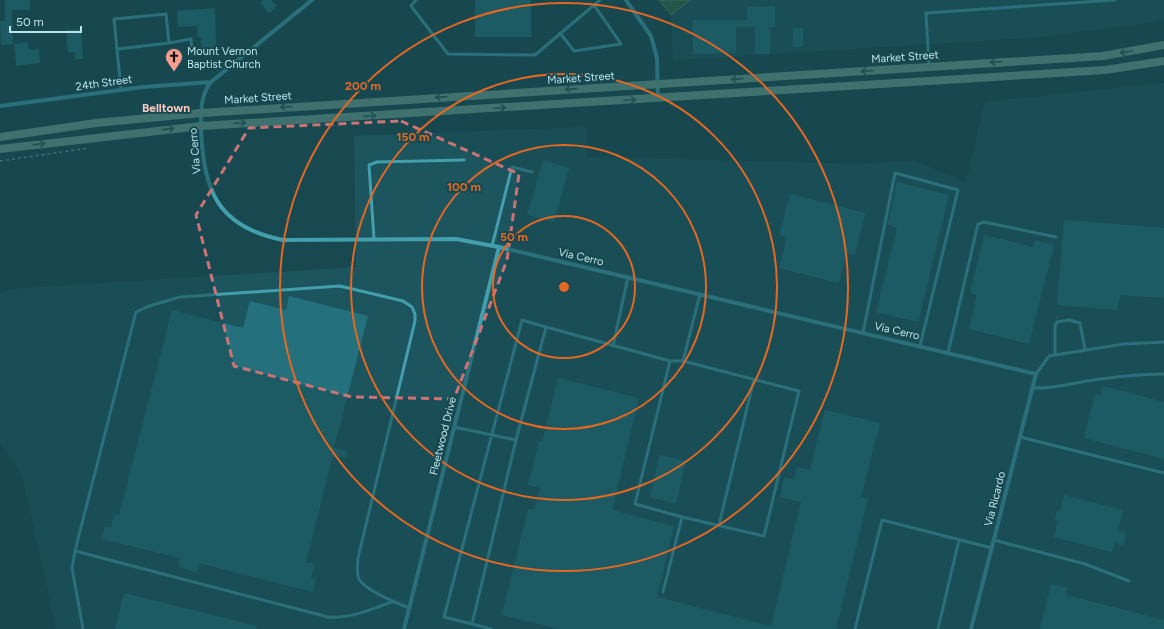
<svg xmlns="http://www.w3.org/2000/svg" width="1164" height="629" font-family="Figtree,sans-serif">
<rect width="100%" height="100%" fill="#184850"/>
<!-- built -->
<path fill="#1d555e" d="M690,0H1164V19L1154,22L1040,37L673,60L671,15Z
M1164,83V629H56L22,475L0,443V293L10,289L356,267L354,136L586,127L587,157L859,164L915,161L966,182L985,102Z"/>
<!-- water -->
<path fill="#316c40" stroke="#5a9074" d="M659,0H690L671,15Z"/>
<!-- building -->
<path fill="#24717d" d="M5,0H30V10H12L13,44L1,45L0,21L5,20Z
M263,0H271L277,6L269,13L260,3Z
M475,0H531V37H475Z
M775,6V27H770V54H755V27H736V53L693,54V20H747V7Z
M215,8L216,51H202L201,37H197V26L178,27L177,11Z
M793,28H803V47H793Z
M81,29L83,59H75V52L68,53L66,30Z
M28,42L29,50L39,49L40,63L16,66L14,44Z
M543,160L569,168L554,222L527,215Z
M897,182L949,195L918,322L876,312L897,228L888,225Z
M790,194L865,213L855,255L847,253L839,283L779,268L787,237L779,235Z
M1064,220L1164,228V298L1120,295L1118,310L1057,305Z
M984,235L1033,247L1035,240L1054,245L1029,344L969,329L977,295L970,293Z
M289,296L368,316L334,448L347,451L345,458L333,455L306,562L314,564L311,578L316,579L313,592L199,563L197,573L178,566L180,558L102,539L105,527L111,528L114,514L119,515L172,310L243,328L250,301L286,310Z
M558,378L639,398L612,510L674,526L657,597L771,626L801,502L780,497L784,477L794,480L797,467L810,470L825,410L880,423L861,497L868,499L836,629H559L502,615L528,509L534,510L540,488L528,485L539,441L542,442Z
M1103,386L1164,402V459L1084,438L1095,394L1100,396Z
M660,455L686,461L676,504L650,497Z
M1064,495L1123,510L1118,531L1126,533L1123,545L1115,543L1112,552L1054,537L1058,521L1055,520L1057,511H1060Z
M1051,584L1068,588L1066,595L1164,620V629H1040Z
M124,593L257,626L256,629H115Z"/>
<g fill="none" stroke-linecap="round" stroke-linejoin="round">
<!-- path -->
<path stroke="#6e9ba3" stroke-width="1.5" stroke-dasharray="3 3" stroke-linecap="butt" d="M0,161L89,148"/>
<!-- lane -->
<path stroke="#439ead" stroke-width="3" d="M416,0L411,6L448,54L535,55L600,0
M560,33L574,51L621,44L594,5
M118,49L169,43
M929,67L926,13L1115,0
M121,90L114,19L166,14L169,43L191,39L192,53
M374,239L369,165L377,162L464,160
M492,246L512,167L532,172
M546,327L670,361H683L700,294
M863,333L895,173L958,190L920,346
M613,346L628,277
M948,353L978,224L984,222L1056,237
M1055,355V326L1057,322L1069,320L1080,323L1085,350
M1036,374L1049,356L1124,344L1164,342
M1032,388C1051,389 1069,384 1087,381C1113,377 1138,374 1164,374
M454,427L516,440L546,327L522,320L444,617L472,624L516,440
M1020,437L1164,473
M682,517L764,536L799,391L683,361
M719,525L754,379
M994,540L1085,564L1129,581
M75,551L72,568L83,629
M663,592L682,517L635,504L670,361
M392,602C371,609 351,619 328,617L75,551L136,312L149,306L180,297L340,286L403,301L412,307L415,314V321L358,558C358,564 356,574 359,579C365,590 398,604 410,608
M472,624L491,629
M855,629L882,520L992,548
M938,629L959,540"/>
<!-- street -->
<path stroke="#439ead" stroke-width="4" d="M312,0L211,82C200,95 201,113 201,129C203,191 218,227 283,240L456,239L499,247L1036,374L971,629
M626,0L651,36L657,58L658,98
M0,106L143,87L211,82
M404,629L499,247"/>
<!-- secondary -->
<path stroke="#6fa492" stroke-width="8" d="M0,137L96,123L201,113L1103,56L1164,45
M0,149L201,126L1105,70L1164,61"/>
</g>
<!-- one-way arrows -->
<defs><path id="oneway-shaft" d="M-6 0H5M1.5-3L5.5 0L1.5 3" fill="none" stroke-width="1.6" stroke-linecap="round" stroke-linejoin="round"/></defs>
<g stroke="#295a5d">
<use href="#oneway-shaft" transform="translate(1126 52) rotate(171)"/>
<use href="#oneway-shaft" transform="translate(996 62) rotate(176)"/>
<use href="#oneway-shaft" transform="translate(867 71) rotate(176)"/>
<use href="#oneway-shaft" transform="translate(737 79) rotate(176)"/>
<use href="#oneway-shaft" transform="translate(571 89) rotate(176)"/>
<use href="#oneway-shaft" transform="translate(441 97) rotate(176)"/>
<use href="#oneway-shaft" transform="translate(630 100) rotate(-3)"/>
<use href="#oneway-shaft" transform="translate(286 107) rotate(176)"/>
<use href="#oneway-shaft" transform="translate(500 108) rotate(-3)"/>
<use href="#oneway-shaft" transform="translate(370 116) rotate(-3)"/>
<use href="#oneway-shaft" transform="translate(240 123) rotate(-3)"/>
<use href="#oneway-shaft" transform="translate(168 129) rotate(-6)"/>
<use href="#oneway-shaft" transform="translate(39 144) rotate(-6)"/>
</g>
<!-- marked area -->
<path d="M0 0H1164V629H0ZM401,121L519,174L507,260L454,399L352,397L234,366L196,215L249,128Z" fill="#184850" fill-opacity=".55" fill-rule="evenodd"/>
<path fill="none" stroke="#cb7376" stroke-width="3" stroke-dasharray="8 5" stroke-linejoin="round" d="M401,121L519,174L507,260L454,399L352,397L234,366L196,215L249,128Z"/>
<!-- distance rings -->
<g fill="none" stroke="#e46722" stroke-width="2">
<circle cx="564" cy="287" r="71"/>
<circle cx="564" cy="287" r="142"/>
<circle cx="564" cy="287" r="213"/>
<circle cx="564" cy="287" r="284"/>
</g>
<!-- icons -->
<defs>
<symbol id="church-pin" viewBox="-11 -11 22 30"><path d="M0 17L-7.5 6A9.5 9.5 0 1 1 7.5 6Z" fill="#f59d8e" stroke="#184850"/><path d="M-1.2-6h2.4v3.5h3.3v2.4h-3.3V6h-2.4V-.1h-3.3v-2.4h3.3Z" fill="#111"/></symbol>
</defs>
<g fill-rule="evenodd">
<use href="#church-pin" x="164" y="47" width="20" height="27"/>
</g>
<g text-anchor="middle" dominant-baseline="central" stroke-width="4" stroke-linejoin="round" paint-order="stroke">
<!-- poi labels -->
<g font-size="11" fill="#bbe4ec" stroke="#184850" text-anchor="start">
<text x="187" y="51">Mount Vernon<tspan x="187" dy="13">Baptist Church</tspan></text>
</g>
<!-- street labels -->
<g font-size="11" fill="#bbe4ec" stroke="#184850">
<text transform="translate(905 57) rotate(-4)">Market Street</text>
<text transform="translate(581 78) rotate(-4)">Market Street</text>
<text transform="translate(104 83) rotate(-8)">24th Street</text>
<text transform="translate(258 98) rotate(-4)">Market Street</text>
<text transform="translate(195 151) rotate(-95)">Via Cerro</text>
<text transform="translate(581 257) rotate(13)">Via Cerro</text>
<text transform="translate(897 331) rotate(13)">Via Cerro</text>
<text transform="translate(443 436) rotate(-76)">Fleetwood Drive</text>
<text transform="translate(995 499) rotate(-76)">Via Ricardo</text>
</g>
<!-- neighbourhood labels -->
<g font-size="12" font-weight="bold" fill="#fac7be" stroke="#184850">
<text x="166" y="108">Belltown</text>
</g>
</g>
<circle cx="564" cy="287" r="6" fill="#e46722" stroke="#184850" stroke-width="2"/>
<g font-size="12" text-anchor="middle" font-weight="bold" fill="#e46722" stroke="#184850" stroke-width="4" stroke-linejoin="round" paint-order="stroke">
<text x="363" y="90">200 m</text>
<text x="413" y="141">150 m</text>
<text x="464" y="191">100 m</text>
<text x="514" y="241">50 m</text>
</g>
<!-- scale -->
<path d="M10 26v6h71v-6" fill="none" stroke="#bbe4ec" stroke-width="2"/>
<text x="16" y="26" font-size="12" fill="#bbe4ec" stroke="#184850" stroke-width="3" paint-order="stroke">50 m</text>
</svg>
